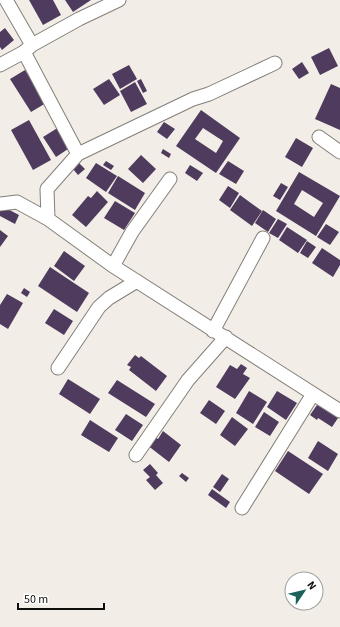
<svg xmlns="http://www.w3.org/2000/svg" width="340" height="627" font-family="'Source Sans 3',sans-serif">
<rect width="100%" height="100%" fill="#f2eee7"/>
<!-- building -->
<path fill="#4e3b5d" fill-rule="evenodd" d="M29,0H53L61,15L43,25Z
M65,0H91L73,12Z
M5,28L14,40L2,50L0,47V32Z
M329,48L338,66L320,75L311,57Z
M302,62L309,73L299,79L292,69Z
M129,65L137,79L120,89L112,74Z
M25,70L46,103L31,112L10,79Z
M109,79L120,95L104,105L93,89Z
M141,79L147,91L143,93L137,81Z
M135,82L147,104L131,112L120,91Z
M331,84L340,88V130L315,119Z
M201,110L240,138L216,173L176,146ZM203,128L223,141L216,153L195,139Z
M29,120L51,160L33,170L11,130Z
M164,122L175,129L167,139L157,132Z
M59,127L71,147L56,157L43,137Z
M296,138L313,148L302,167L285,157Z
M163,149L171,154L169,158L161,153Z
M141,155L156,169L143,183L128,169Z
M106,161L114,166L111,170L103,165Z
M228,161L244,171L236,184L219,174Z
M79,163L85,169L78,175L73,169Z
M96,163L117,176L106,192L86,178Z
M190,165L203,173L197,181L185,173Z
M299,172L340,196L316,236L276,211ZM302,190L323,203L314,217L294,204Z
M118,176L145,193L135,210L108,193Z
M281,183L288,187L280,200L273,196Z
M228,186L239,193L230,208L219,200Z
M97,191L108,202L86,227L72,215L88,196L91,198Z
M240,195L262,211L252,226L230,210Z
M115,201L135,213L124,230L104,218Z
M0,205L19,215L15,224L0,216Z
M263,210L276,219L268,232L255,223Z
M278,219L287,224L278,238L269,233Z
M326,224L339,232L330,245L317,237Z
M287,227L307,240L298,253L279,240Z
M0,230L8,236L0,247Z
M307,241L316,247L308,258L300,253Z
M322,248L340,260V265L333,277L312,263Z
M64,251L85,266L74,281L54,266Z
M50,267L89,293L77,312L38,286Z
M24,288L30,292L27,297L21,293Z
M7,294L23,303L8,329L0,324V305Z
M54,309L73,321L64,335L45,323Z
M135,355L139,358L141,356L167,376L156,391L129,370L131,367L127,365Z
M241,364L247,368L243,374L250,378L235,399L216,387L230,365L237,369Z
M68,379L100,399L90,414L59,394Z
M117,380L155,404L146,417L108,393Z
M249,391L267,402L253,424L236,413Z
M277,391L297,403L286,420L267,407Z
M209,400L225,411L216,424L200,413Z
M317,405L338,418L332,427L318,418L317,420L310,415Z
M264,412L279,422L270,436L255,427Z
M126,414L143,425L132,441L115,430Z
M232,417L248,429L235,446L220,435Z
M90,420L118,438L109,452L81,435Z
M163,431L181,445L169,462L147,445L154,436L158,439Z
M318,441L338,454L328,471L308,458Z
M288,451L323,474L309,494L275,471Z
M150,464L158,473L156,475L163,483L155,490L146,480L150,477L143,470Z
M182,473L189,478L186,482L179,476Z
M222,474L229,479L220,492L213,487Z
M212,489L230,502L226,508L208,495Z"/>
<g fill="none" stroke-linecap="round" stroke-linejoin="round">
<defs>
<path id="minor" d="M6,0L32,45L24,52L78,154
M32,45L79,19L119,0
M0,65L24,52
M319,137L340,152
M0,204L17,202L48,219L113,266L340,411
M48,219L47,189L78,154L193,99L209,94L275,63
M113,266L132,232L170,179
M213,331L263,238
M58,368L99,307L109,298L137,281
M136,455L188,380L226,337
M242,508L313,394"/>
</defs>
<!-- minor casing -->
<use href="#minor" stroke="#837f79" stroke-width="15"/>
<!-- minor -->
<use href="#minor" stroke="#fff" stroke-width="13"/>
</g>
<!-- north arrow -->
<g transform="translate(304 591) rotate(55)"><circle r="19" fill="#ffffff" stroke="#9f9f9e"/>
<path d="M0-3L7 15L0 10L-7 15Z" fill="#19635a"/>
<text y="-6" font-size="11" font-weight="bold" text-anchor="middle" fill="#100e0c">N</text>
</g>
<!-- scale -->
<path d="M18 603v6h86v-6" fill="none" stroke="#100e0c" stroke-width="2"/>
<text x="24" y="603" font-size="12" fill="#100e0c" stroke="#ffffff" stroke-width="3" paint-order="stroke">50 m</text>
</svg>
